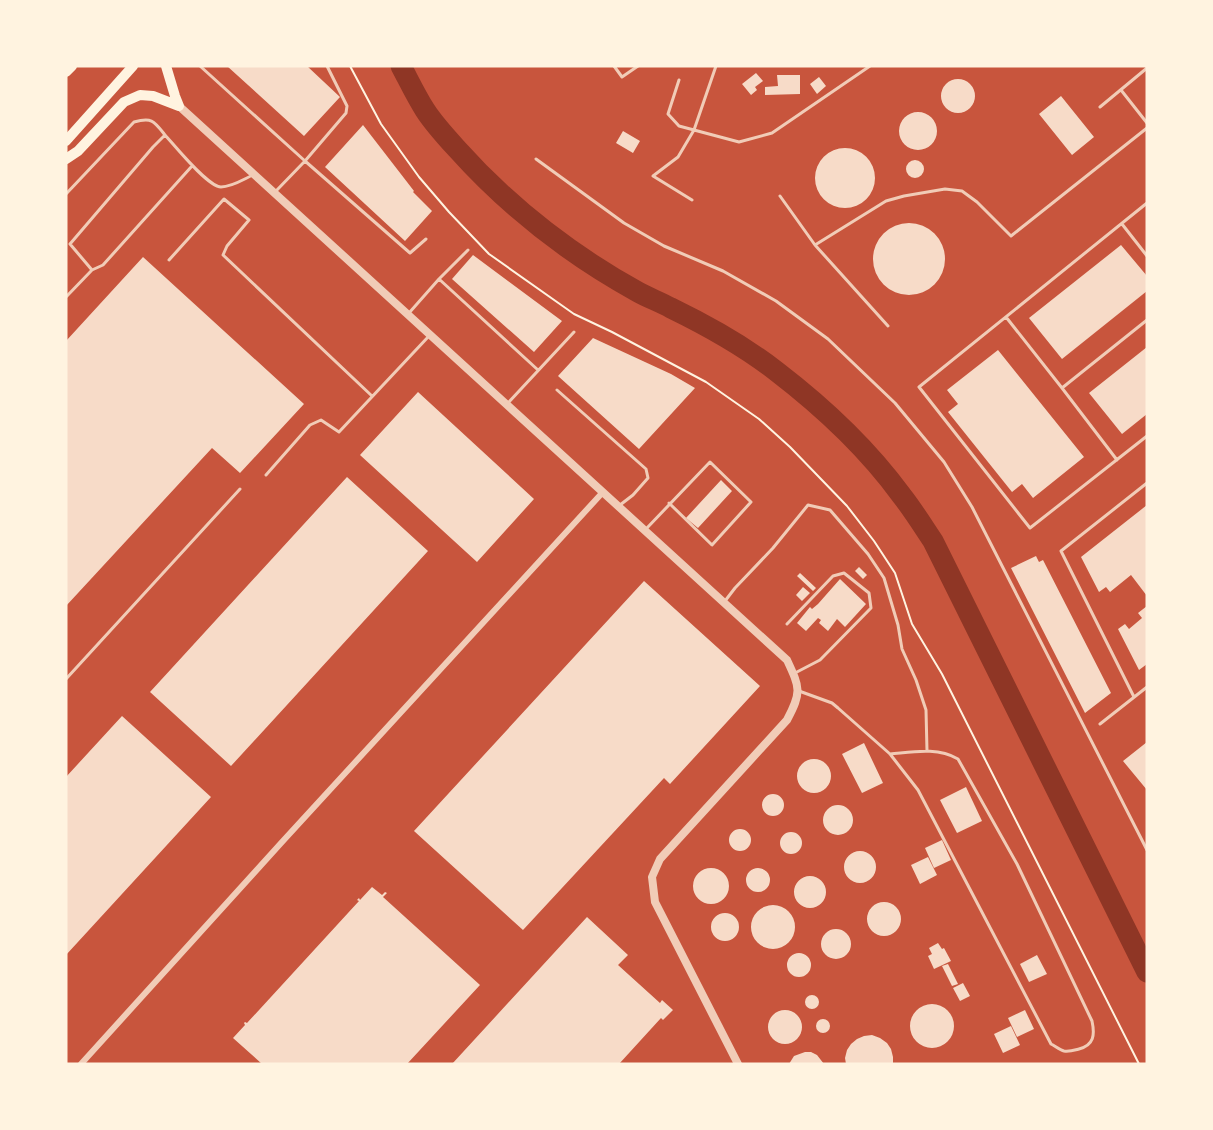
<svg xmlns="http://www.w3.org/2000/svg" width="1213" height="1130" font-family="Manrope,sans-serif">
<rect width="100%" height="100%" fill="#c8553d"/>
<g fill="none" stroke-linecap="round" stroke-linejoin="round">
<!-- river -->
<path stroke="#8f3625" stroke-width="21" d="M401,66C409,81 416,96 425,110C434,124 446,137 457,149C508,206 571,255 638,292C649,298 660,302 671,308C708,326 744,346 776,371C823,407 867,448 902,496C913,510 923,526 933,541L1147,972"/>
</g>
<!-- building -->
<path fill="#f7dbc8" d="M227,66H307L340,97L304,136Z
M756,73L763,81L755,87L757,90L751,95L742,84Z
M777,75H800V94L765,95V87L778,86Z
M819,77L826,86L817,94L810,84Z
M941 96a17 17 0 1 1 34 0a17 17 0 1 1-34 0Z
M1061,96L1094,137L1072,155L1039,114Z
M899 131a19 19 0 1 1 38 0a19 19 0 1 1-38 0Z
M363,125L414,191L413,192L432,211L405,241L325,167Z
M623,131L640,141L633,153L616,143Z
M815 178a30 30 0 1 1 60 0a30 30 0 1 1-60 0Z
M906 169a9 9 0 1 1 18 0a9 9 0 1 1-18 0Z
M873 259a36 36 0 1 1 72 0a36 36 0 1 1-72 0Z
M1121,245L1147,276V291L1062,359L1029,318Z
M473,255L562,321L534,352L452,279Z
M143,257L304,404L240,473L212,448L66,606V341Z
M593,338L671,374L695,388L639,449L558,376Z
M1147,347V414L1122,434L1089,393Z
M998,350L1084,457L1033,498L1022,484L1012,492L948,412L958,404L947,390Z
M418,392L534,499L477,562L360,455Z
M347,477L428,551L231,766L150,692Z
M721,480L732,491L698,528L686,518Z
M1147,505V596L1131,575L1110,592L1106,587L1099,592L1081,557Z
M1036,556L1039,562L1043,560L1111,693L1085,713L1011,568Z
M859,567L867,575L863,579L855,571Z
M800,573L816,588L813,591L797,576Z
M840,579L866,604L845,627L837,619L828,631L819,623L821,620L818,618L806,631L797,623L810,607L812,609L818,604Z
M644,581L760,686L670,784L664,778L523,930L414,831Z
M803,587L810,593L802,601L796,595Z
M1147,606V664L1139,670L1118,629L1125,624L1129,629L1142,618L1138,613Z
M122,716L211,797L66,955V777Z
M1147,742V790L1123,761Z
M864,743L883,783L862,793L842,754Z
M797 776a17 17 0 1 1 34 0a17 17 0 1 1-34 0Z
M966,787L982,821L957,833L940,800Z
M762 805a11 11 0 1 1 22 0a11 11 0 1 1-22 0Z
M823 820a15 15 0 1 1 30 0a15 15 0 1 1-30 0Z
M729 840a11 11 0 1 1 22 0a11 11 0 1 1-22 0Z
M780 843a11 11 0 1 1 22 0a11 11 0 1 1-22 0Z
M942,840L951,860L934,868L925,848Z
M844 867a16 16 0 1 1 32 0a16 16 0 1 1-32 0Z
M928,857L937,875L920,884L911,865Z
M693 886a18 18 0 1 1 36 0a18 18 0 1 1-36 0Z
M746 880a12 12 0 1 1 24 0a12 12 0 1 1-24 0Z
M794 892a16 16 0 1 1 32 0a16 16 0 1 1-32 0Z
M372,887L382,895L385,892L387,893L383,897L480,985L407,1064H262L233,1038L245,1025L244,1023L245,1022L247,1023L359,901L357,900L359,898L360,900Z
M867 919a17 17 0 1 1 34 0a17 17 0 1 1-34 0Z
M751 927a22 22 0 1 1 44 0a22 22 0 1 1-44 0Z
M711 927a14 14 0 1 1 28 0a14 14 0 1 1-28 0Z
M587,917L628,955L618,965L660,1003L662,1000L673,1010L663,1020L661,1018L619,1064H452Z
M821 944a15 15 0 1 1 30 0a15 15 0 1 1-30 0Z
M938,943L942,949L944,948L951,961L934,969L928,956L932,954L929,948Z
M787 965a12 12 0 1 1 24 0a12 12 0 1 1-24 0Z
M1037,955L1047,974L1029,982L1020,964Z
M948,964L958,984L952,986L942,966Z
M963,983L970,996L960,1001L953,988Z
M805 1002a7 7 0 1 1 14 0a7 7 0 1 1-14 0Z
M910 1026a22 22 0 1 1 44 0a22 22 0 1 1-44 0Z
M1025,1010L1034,1029L1017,1037L1008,1018Z
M768 1027a17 17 0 1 1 34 0a17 17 0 1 1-34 0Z
M816 1026a7 7 0 1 1 14 0a7 7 0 1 1-14 0Z
M1011,1026L1020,1045L1003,1053L994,1034Z
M872,1035L880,1038L887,1043L891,1049L893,1057V1064H846L845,1058L847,1050L851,1044L857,1039L864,1036Z
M805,1052H811L817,1055L824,1064H789L794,1056Z"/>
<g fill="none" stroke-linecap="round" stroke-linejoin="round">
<!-- path -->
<path stroke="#fff3e0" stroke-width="2" d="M350,66L381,124L419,177L449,212L489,254L574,314L612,332L706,382L759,419L790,447L847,506L874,541L895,573L912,624L942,674L1139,1064"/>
<!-- service -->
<path stroke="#f1ccb7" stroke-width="3" d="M200,66L305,161L276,191
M327,66L347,106L346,113L305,161L410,253L426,239
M614,66L622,77L638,66
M679,80L668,114L679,126L739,142L772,133L870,66
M1121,90L1147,123
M1100,107L1147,68
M536,159L624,223L664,246L723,271L776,301L828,339L895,403L944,462L972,507L1147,850
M66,194L134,122C152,117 154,121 165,135
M780,196L815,245L888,326
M692,200L653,176L678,157L694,130L716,66
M1147,203L919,387L1030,528L1147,436
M1122,224L1147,256
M815,245L886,201L904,196L945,189L962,191L977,202L1011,236L1147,128
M169,260L224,199L249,220L227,246L223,255L372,396
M92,270L103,265L192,166
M439,279L538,370
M66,297L92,270L70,244L153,147L165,135C175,146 208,187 221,187C232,187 244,179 253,175
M409,313L439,279L468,250
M1006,317L1062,388L1117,460
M1062,388L1147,320
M557,390L646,469L648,478L633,495L620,505
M508,403L574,332
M266,475L310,425L321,420L339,432L429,336
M646,529L710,462L751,502L712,545L669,503
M725,601L735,588L773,548L808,505L830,510L868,554L884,578L898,625L902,649L916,680L926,710L927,751
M787,624L833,576L844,573L869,593L871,608L820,660L795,673
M66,679L240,489
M799,691L832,703L838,708L890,754L918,790L1051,1044C1055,1046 1060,1050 1064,1051C1069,1052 1075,1050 1079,1049C1094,1045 1095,1035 1092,1021L1017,864L958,759C937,747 913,752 890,754
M1134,697L1061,551L1147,483
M1100,724L1147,687"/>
<!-- minor -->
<path stroke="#f1ccb7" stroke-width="6" d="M81,1064L282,842L603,492"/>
<!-- tertiary -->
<path stroke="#f1ccb7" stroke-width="8" d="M179,106L787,660C800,688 802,692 787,720L660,859L652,877L655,902L738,1064"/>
<!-- trunk -->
<path stroke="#fff3e0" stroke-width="10" d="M166,66L175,96L179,106
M66,72L72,66
M66,141L133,66
M66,159L78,151L124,102L140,95L153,96L179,106"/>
</g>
<!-- border -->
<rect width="1213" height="1130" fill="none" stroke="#fff3e0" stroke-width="135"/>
</svg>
